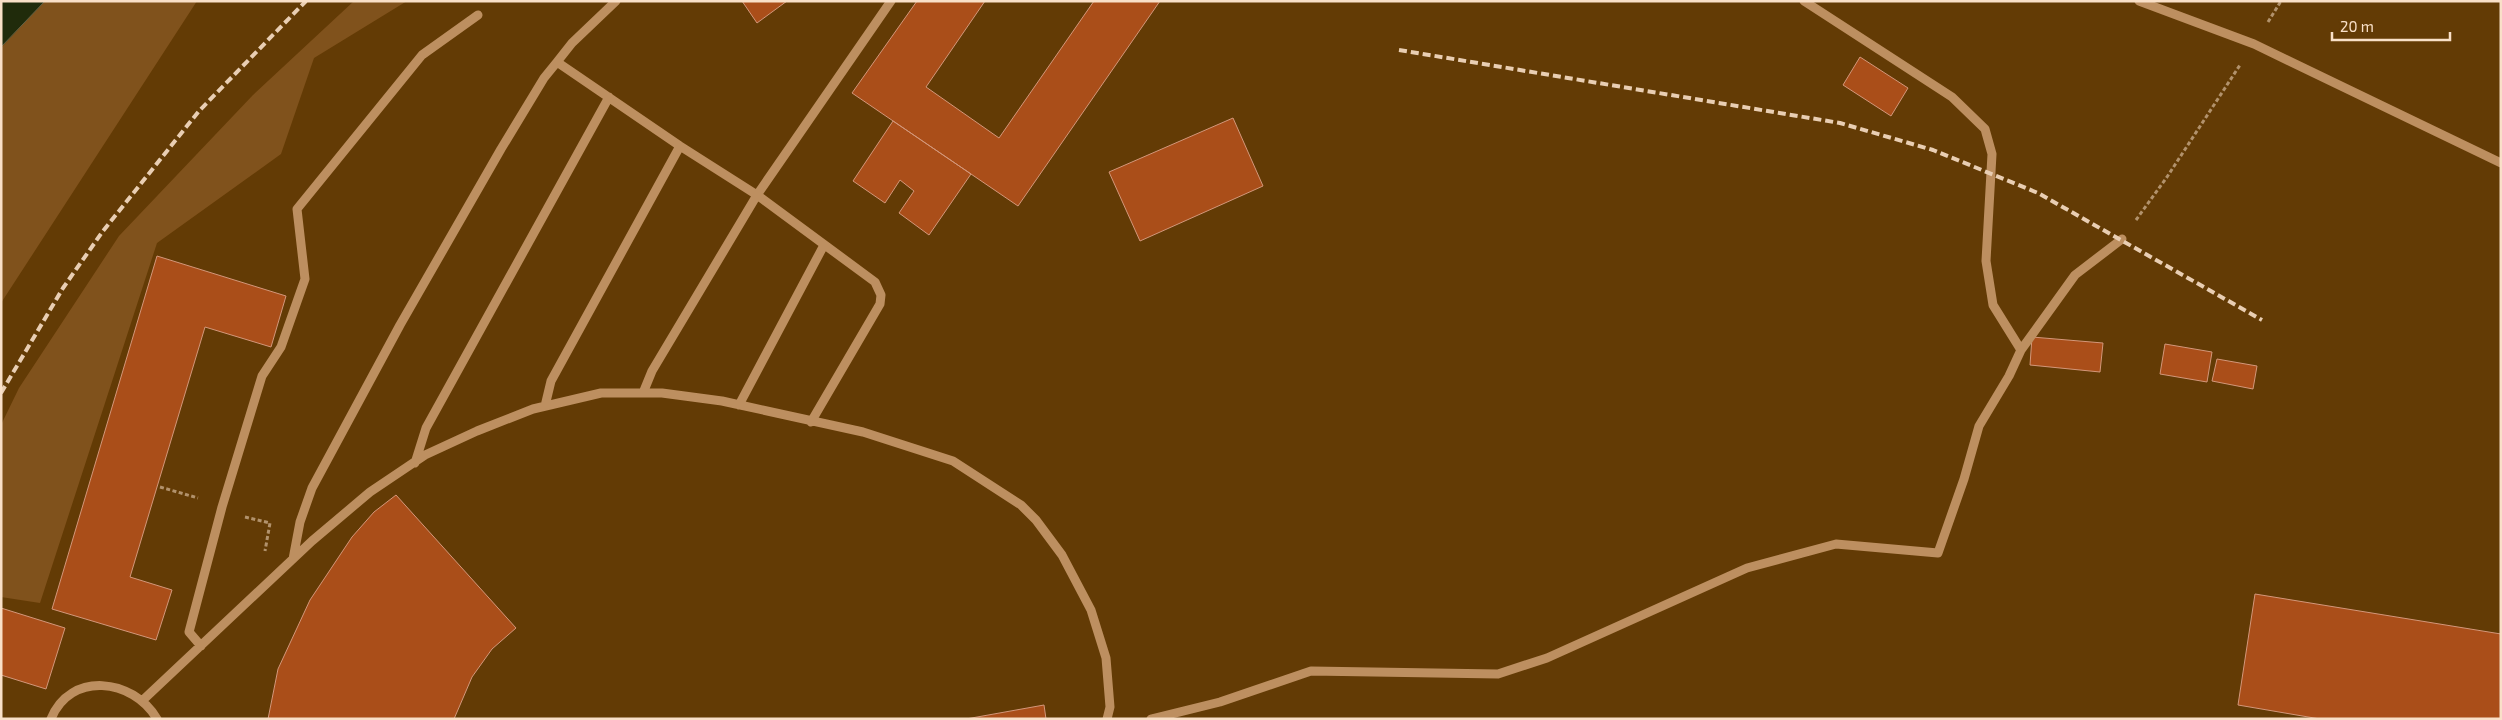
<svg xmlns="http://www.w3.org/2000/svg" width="2502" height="720" font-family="'Exo 2',sans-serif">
<rect width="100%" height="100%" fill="#633b05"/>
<!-- green -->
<path fill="#80521c" d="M44,1H197L1,303V48Z
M354,1H407L314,58L281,154L157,243L40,603L1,597V425L19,388L119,236L253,95Z"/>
<!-- water -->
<path fill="#202b0b" stroke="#616144" d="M1,1H45L1,47Z"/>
<!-- building -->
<path fill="#aa4e19" stroke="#d3977a" d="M742,1H787L757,23Z
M917,1H985L926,87L999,138L1094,1H1160L1018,206L852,93Z
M1860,57L1908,88L1891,116L1843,85Z
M1233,118L1263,186L1140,241L1109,172Z
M893,121L971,174L929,235L899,213L914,191L900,180L885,203L853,181Z
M157,256L286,296L271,347L205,327L130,577L172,590L156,640L52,609Z
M2032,337L2103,343L2100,372L2030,365Z
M2165,344L2212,352L2207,382L2160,374Z
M2217,359L2257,366L2253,389L2212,381Z
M396,495L516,628L492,649L472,677L454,719H268L278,669L310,600L352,537L374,512Z
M2255,594L2501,634V719H2320L2238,705Z
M1,608L65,628L46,689L1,675Z
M1044,705L1046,719H966Z"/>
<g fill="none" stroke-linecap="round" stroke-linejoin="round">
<!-- path -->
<path stroke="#b2926c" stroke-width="3" stroke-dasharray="4 2.5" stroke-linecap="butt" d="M2268,22L2281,1
M2136,220L2167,177L2240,65
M160,487L198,498
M245,517L270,523L265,551"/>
<!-- minor -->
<path stroke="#bd8f60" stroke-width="9" d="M1804,1L1952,97L1985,129L1992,154L1986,261L1993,305L2021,350
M2139,1L2254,44L2501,163
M557,62L680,146L757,195L875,282L881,295L880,304L811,422
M643,393L652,371L757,195L891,1
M739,405L824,245
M545,406L551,381L680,146
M415,463L426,428L609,97
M293,559L300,522L312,488L400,325L501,149L544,78L557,62L572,43L616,1
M201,646L189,632L222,507L262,376L281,347L305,279L297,209L422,55L478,15
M143,700L312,541L370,492L425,455L477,431L533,409L601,393H662L722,401L863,432L953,461L1021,505L1036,520L1062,555L1091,610L1106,658L1110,707L1107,719
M51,719C70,671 133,678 157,719
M1151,719L1220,702L1311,671L1498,674L1547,658L1747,568L1836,544L1938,553L1964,479L1979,426L2009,376L2021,350L2075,275L2122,239"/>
<!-- rail -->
<path stroke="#e9ceb3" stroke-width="4" stroke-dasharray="8 4" stroke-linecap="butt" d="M1399,50L1840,123L1933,150L2038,193L2262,320
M1,393L63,288L103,231L199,111L306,1"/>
</g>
<!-- border -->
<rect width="2502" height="720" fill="none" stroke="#f9e0c8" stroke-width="5"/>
<!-- scale -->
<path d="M2332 32v8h118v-8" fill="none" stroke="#f9e0c8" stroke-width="2.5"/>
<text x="2340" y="32" font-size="15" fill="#f9e0c8" stroke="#633b05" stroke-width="4" paint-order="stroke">20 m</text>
</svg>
